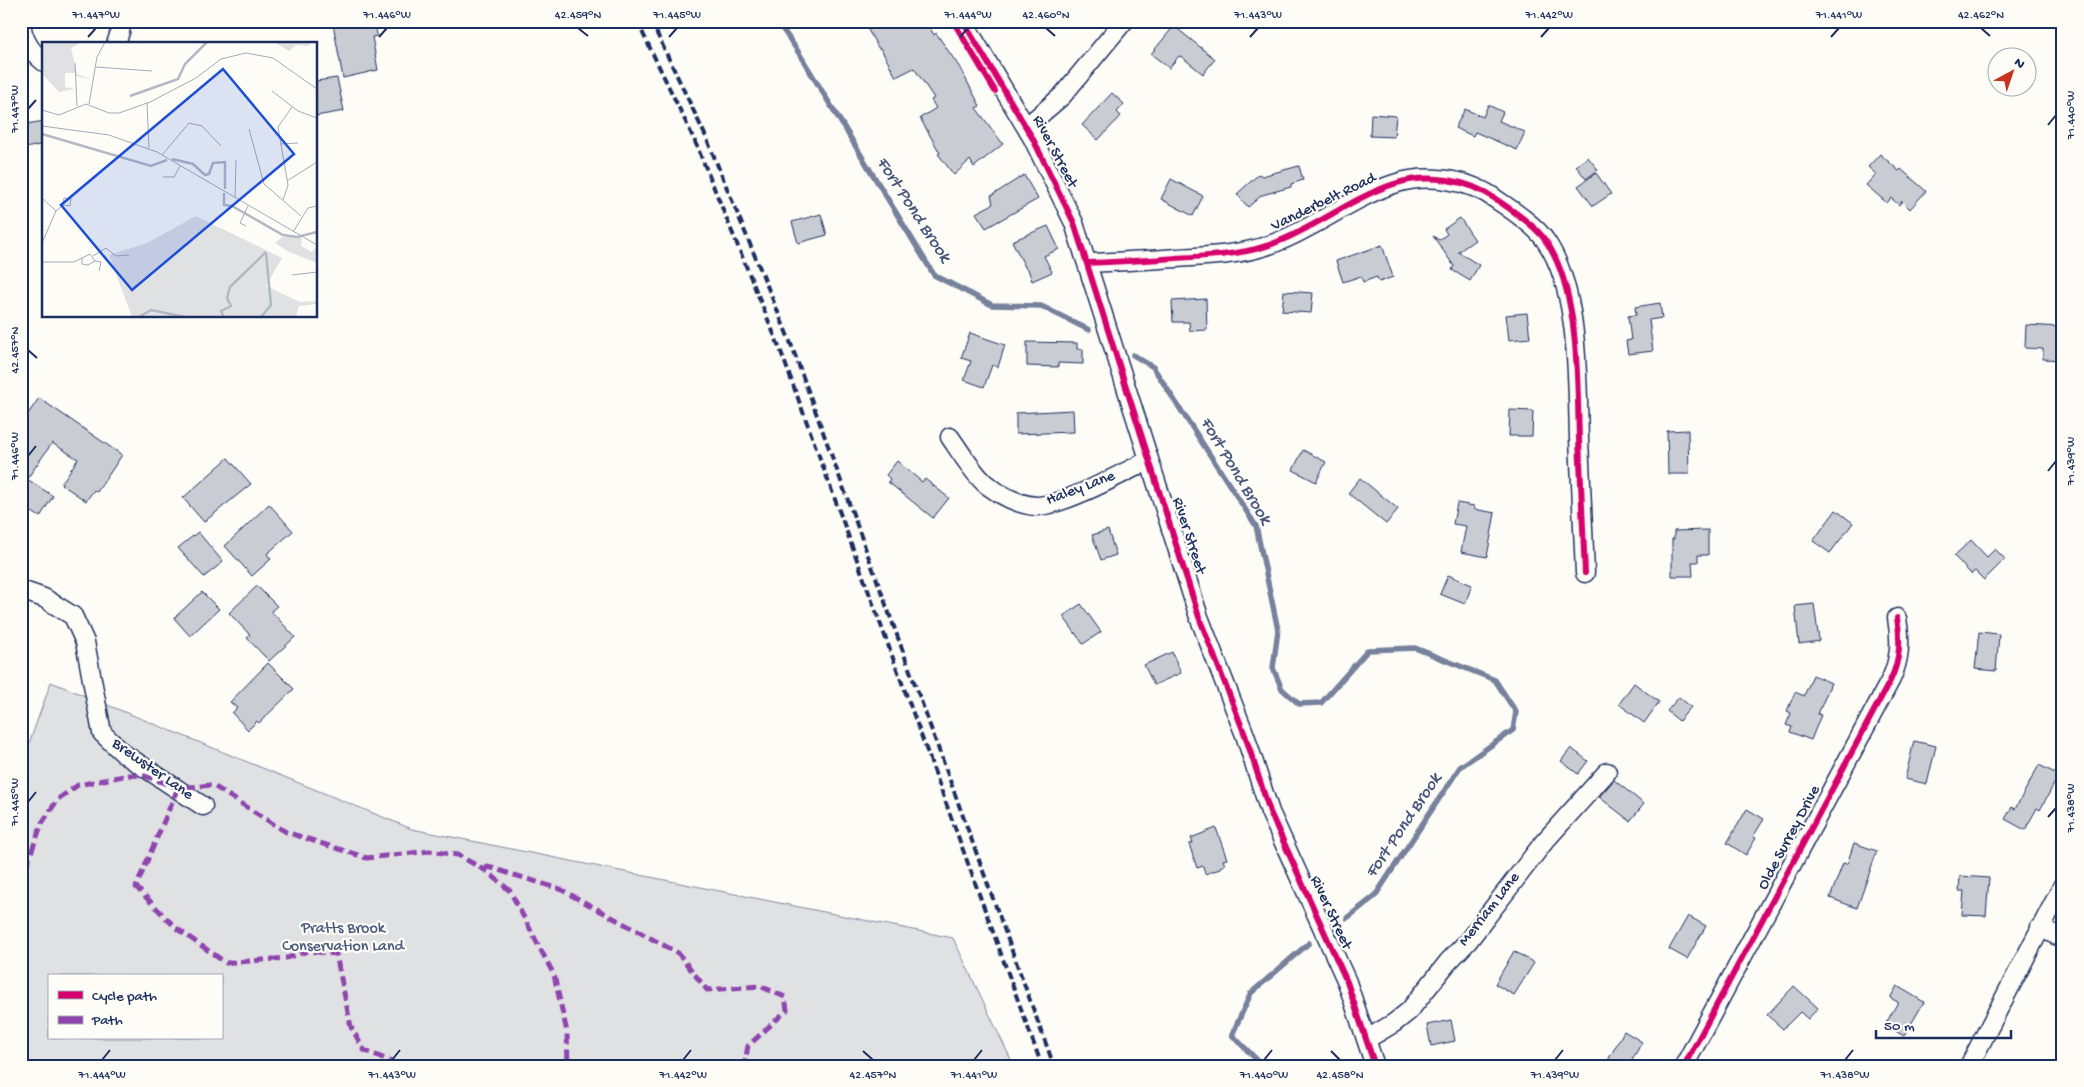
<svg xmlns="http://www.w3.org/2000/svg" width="2084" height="1087" font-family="'Gochi Hand',sans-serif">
<rect width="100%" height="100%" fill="#fdfcf7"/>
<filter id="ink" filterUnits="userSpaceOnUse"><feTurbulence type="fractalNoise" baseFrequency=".02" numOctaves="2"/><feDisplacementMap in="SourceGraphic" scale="10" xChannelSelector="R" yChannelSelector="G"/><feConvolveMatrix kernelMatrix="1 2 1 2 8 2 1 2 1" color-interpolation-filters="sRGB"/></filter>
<g filter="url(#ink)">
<!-- green -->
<path fill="#e0e1e3" stroke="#7e88a0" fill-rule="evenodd" d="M51,682L412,829L953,938L1014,1066H21V766ZM49,976H221V1038H49Z"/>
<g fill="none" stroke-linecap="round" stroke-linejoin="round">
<!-- stream -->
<path stroke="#76819c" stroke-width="5.5" d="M777,21L797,50L934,275L992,305L1041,306L1089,330
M1133,355L1153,367L1256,526L1278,630L1273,668L1282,689L1299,704L1321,703L1368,650L1415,648L1495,680L1516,712L1513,730L1460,767L1375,896L1347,918
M1263,1066L1232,1035L1251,993L1309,943"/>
</g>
<!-- building -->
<path fill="#c9ccd3" stroke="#1b2f5e" d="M345,21H367V24L375,23L377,36L372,37L378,70L343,78L333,24Z
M882,21H926L934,35L936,33L960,68L980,106L976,108L1003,144L974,167L970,160L954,175L938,154L940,153L920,118L936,108L931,100L934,98L914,68L896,77L881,49H879L868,30Z
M1174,26L1215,59L1203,74L1182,57L1179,56L1169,68L1151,54Z
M337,78L344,111L316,116V81Z
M1112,93L1124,104L1117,112L1121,116L1098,140L1082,125Z
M1488,105L1503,112L1499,121L1525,132L1517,150L1475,132L1473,136L1455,128L1465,109L1483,117Z
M1371,114L1396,116L1394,137L1370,136Z
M44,121V144L21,149V125Z
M1880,154L1899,171L1901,169L1926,191L1910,209L1902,201L1899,205L1891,198L1887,203L1866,185L1876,174L1868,167Z
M1588,157L1598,170L1586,179L1576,166Z
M1299,166L1303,180L1291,184V187L1262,195L1248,207L1237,194L1259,174L1262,176Z
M1596,173L1611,194L1593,206L1578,186Z
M1024,175L1038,199L986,228L976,213L993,204L991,196Z
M1171,179L1203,196L1193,216L1161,199Z
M821,214L827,235L798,243L792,222Z
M1460,218L1475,240L1458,252L1479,265L1470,281L1452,270L1454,266L1433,236L1439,240L1447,234L1444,229Z
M1048,226L1059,249L1044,256L1052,272L1032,281L1028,269H1026L1012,241Z
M1382,245L1393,277L1379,282L1377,277L1363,282L1361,276L1343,282L1336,261Z
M1284,291L1313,293L1311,313L1282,311Z
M1206,299L1207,330L1190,331L1189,322H1173L1172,301Z
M1660,303L1662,318L1649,320L1653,351L1628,354L1626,341L1631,340L1628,316L1636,315L1635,307Z
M1527,313L1530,338L1509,340L1506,315Z
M2026,325L2061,327V331H2063V360L2043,359V349L2025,348Z
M970,333L1005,345L998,367L992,365L984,387L964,380L971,361L961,358Z
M1027,342L1077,343V349H1083V364L1058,363V367L1027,366Z
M39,398L122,455L97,492L94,490L86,501L61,484L78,459L52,443L27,479L53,496L40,517L21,505V424Z
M1073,410L1074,432L1016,434V413Z
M1510,410L1533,411L1532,436H1509Z
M1688,430L1689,474H1668L1667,431Z
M1303,450L1326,462L1316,482L1293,470Z
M228,458L251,484L204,522L183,498Z
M897,461L922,482L925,479L949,498L933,518L888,482L890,479L886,475Z
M1360,478L1398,509L1386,524L1348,493Z
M1457,503L1474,506V509L1495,513L1487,557L1461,552L1466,526L1453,524Z
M269,504L293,531L267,554L271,559L252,576L225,546Z
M1836,510L1853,523L1830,553L1813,541Z
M1108,530L1116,555L1101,560L1092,535Z
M1708,530V555H1698V562H1692L1693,576H1672V539H1674V531Z
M198,532L223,562L204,577L178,548Z
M1971,540L1987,557L1995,549L2005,559L1984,580L1975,571L1971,574L1954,556Z
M1448,575L1472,585L1465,604L1440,594Z
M257,586L277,606L271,611L295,637L269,661L247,638L250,635L229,613Z
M202,592L219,609L190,636L174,618Z
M1081,604L1101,632L1083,644L1063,616Z
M1814,604L1819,641L1799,644L1795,606Z
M1979,632L1999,634L1996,671L1975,669Z
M1172,652L1181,673L1154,685L1144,665Z
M268,663L294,689L259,723L257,721L248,730L232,713L237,708L230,702Z
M1813,675L1831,683L1818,714L1821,715L1811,740L1790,732L1792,727L1786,725L1791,713L1787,711L1795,692L1804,696Z
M1634,683L1659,702L1644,723L1619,704Z
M1679,697L1691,707L1679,721L1667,711Z
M1914,741L1936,746L1927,784L1905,779Z
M1571,748L1588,761L1578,774L1561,761Z
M2039,765L2059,775L2040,810L2037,808L2025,830L2005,819L2012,807L2015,809Z
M1614,780L1644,804L1630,821L1599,797Z
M1747,809L1764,819L1753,837L1756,838L1746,855L1727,843Z
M1216,828L1227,859L1223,860L1225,865L1220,867V869L1205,874L1203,866L1197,868L1189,844L1193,843L1191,838Z
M1854,843L1877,851L1857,908L1830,898L1843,863L1847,864Z
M1960,876L1989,878L1986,916L1962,915L1964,891H1959Z
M1688,916L1706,926L1687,959L1669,949Z
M1514,951L1534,963L1514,995L1495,984Z
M1794,986L1818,1008L1808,1019L1800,1012L1783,1029L1767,1015Z
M1897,986L1924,1002L1904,1036L1885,1025L1898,1002L1890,998Z
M1451,1020L1455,1041L1431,1046L1427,1025Z
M1624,1031L1642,1042L1629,1066H1605Z"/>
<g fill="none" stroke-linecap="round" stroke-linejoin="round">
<defs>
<path id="minor" d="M21,21C22,38 31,52 44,62
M963,21L1033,139L1074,223L1199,617L1245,735L1270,812L1347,982L1375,1066
M116,44L120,32L122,21
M1026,127L1062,96L1124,21
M1088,263C1117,262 1146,260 1176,258C1212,256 1248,255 1282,240C1320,224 1354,197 1394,184C1427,173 1469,179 1497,200C1512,210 1536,226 1545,240C1580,289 1577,381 1579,439C1581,484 1583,528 1585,573
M950,437C959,450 975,476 987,485C1000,495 1019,505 1036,506C1063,506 1123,473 1149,460
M21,590L44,598L73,616L85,642L102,733L124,754L203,806
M2040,927L2063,939
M1367,1039L1394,1023L1409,1011L1448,962L1468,941L1544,842L1607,772
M1684,1066L1891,679C1900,659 1901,641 1897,618
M1969,1066L2063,885"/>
</defs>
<!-- minor casing -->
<use href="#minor" stroke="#1b2f5e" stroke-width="21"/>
<!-- minor -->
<use href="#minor" stroke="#fdfcf7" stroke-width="18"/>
<!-- rail -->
<path stroke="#1b2f5e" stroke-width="4" stroke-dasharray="8 4" stroke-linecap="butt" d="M637,21L694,139L780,349L1042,1066
M651,21L706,137L791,344L1054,1066"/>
<!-- quiet -->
<path stroke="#8e44ad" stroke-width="5" stroke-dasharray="10 5" stroke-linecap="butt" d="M178,788L136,887L176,928L226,963L287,958L308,951L336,954L351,1027L364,1050L392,1062L395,1066
M485,866L560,889L678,953L707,990L760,986L785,997L787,1010L748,1046L744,1066
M21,880L42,823L58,799L78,785L129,775L145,776L178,788L212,785L286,832L367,858L429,851L458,855L488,872L510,891L554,975L567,1032L568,1066"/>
<defs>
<path id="cycleway" d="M953,21L995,91
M963,21L1033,139L1074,223L1199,617L1245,735L1270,812L1347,982L1375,1066
M1088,263C1117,262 1146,260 1176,258C1212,256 1248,255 1282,240C1320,224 1354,197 1394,184C1427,173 1469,179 1497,200C1512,210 1536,226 1545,240C1580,289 1577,381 1579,439C1581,484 1583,528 1585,573
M1684,1066L1891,679C1900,659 1901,641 1897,618"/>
</defs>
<!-- cycleway casing -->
<use href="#cycleway" stroke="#fdfcf7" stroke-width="9"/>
<!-- cycleway -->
<use href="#cycleway" stroke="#d6006c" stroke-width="6"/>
</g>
</g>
<!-- ticks -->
<path fill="none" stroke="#1b2f5e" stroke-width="2" d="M578,28L588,36M1046,28L1055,36M1981,28L1990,36M88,37L96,28M379,37L387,28M669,37L677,28M960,37L968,28M1250,37L1258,28M1541,37L1549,28M1831,37L1839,28M28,109L36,100M2048,125L2056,115M28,350L37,358M28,456L36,446M2048,471L2056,461M28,802L36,792M2048,817L2056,808M863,1051L873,1060M1331,1051L1340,1060M102,1060L110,1050M392,1060L400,1050M683,1060L691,1050M974,1060L982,1050M1264,1060L1272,1050M1555,1060L1563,1050M1845,1060L1853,1050"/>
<g text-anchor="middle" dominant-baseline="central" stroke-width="4.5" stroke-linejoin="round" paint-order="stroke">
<!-- street labels -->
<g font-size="16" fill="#1b2f5e" stroke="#fdfcf7">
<text transform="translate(1054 152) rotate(62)">River Street</text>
<text transform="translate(1324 203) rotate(-26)">Vanderbelt Road</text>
<text transform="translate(1081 489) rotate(-21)">Haley Lane</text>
<text transform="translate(1188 536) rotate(72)">River Street</text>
<text transform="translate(152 770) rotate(35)">Brewster Lane</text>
<text transform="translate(1790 838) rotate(-62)">Olde Surrey Drive</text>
<text transform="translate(1490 910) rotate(-52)">Merriam Lane</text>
<text transform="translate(1330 913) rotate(65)">River Street</text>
</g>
<!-- park labels -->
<g font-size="16" fill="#4c5c7f" stroke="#fdfcf7">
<text x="343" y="929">Pratts Brook<tspan x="343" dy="18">Conservation Land</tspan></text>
</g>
<!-- water labels -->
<g font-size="18" font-style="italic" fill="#49587d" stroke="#fdfcf7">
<text transform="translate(913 210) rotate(57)">Fort Pond Brook</text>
<text transform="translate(1235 471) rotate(59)">Fort Pond Brook</text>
<text transform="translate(1404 826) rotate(-56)">Fort Pond Brook</text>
</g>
</g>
<!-- overview -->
<g transform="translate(42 42)">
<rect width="275" height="275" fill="#fdfcf7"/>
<path d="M0,0H40L29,6L35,32L50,38L34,34L33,31H23V45L33,47L17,50L0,32ZM232,0H270L266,4L254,3L247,9ZM154,174L240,216L224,244L258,260L275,259V262L257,264L254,275H90L67,213L105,201ZM257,194L260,196L259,204L270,210L275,204V221L247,210L233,201L240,195Z" fill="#e0e1e3"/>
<path fill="none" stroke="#b3b8c5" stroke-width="2.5" d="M88,54L136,37L143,22L165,0M0,92L109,124L125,118M130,117L151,122L163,133L167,132L171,121L183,120V147M182,151V163L190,164L241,193L255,195L275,190M97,275L109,268L143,275M182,275L179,269L189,264L185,256L188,245L224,210M219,275L229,263L224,211"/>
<path fill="none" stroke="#a3aaba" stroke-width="1" d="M33,21L35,64M54,25L110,29M230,49L256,69L275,76M105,61L107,106M47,62L55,15L63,0M0,68L17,73L44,62L67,71H77L108,60L154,36L179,17L204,11L231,16L275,47M0,84L67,93L115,110L275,203M207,87L222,142L259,174M238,102L256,101M120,113L147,81L160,84L179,104M121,135H132L138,124M245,139L275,120M193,155L194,118M0,156L14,169L0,201M241,158L246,143L236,85L250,65M14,169L21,163L22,156L29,157L28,164L21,163M204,184L198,181L206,164M251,190L266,166L275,164M51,214L64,206L74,214L87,213M53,219L59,220L57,229M0,220H32M32,220L48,212L53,219L46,223L40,222V216M250,233L275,230"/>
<path fill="#1d4ed8" fill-opacity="0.15" stroke="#1d4ed8" stroke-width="2.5" d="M181,27L252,112L90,248L19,163Z"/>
<rect width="275" height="275" fill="none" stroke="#1b2f5e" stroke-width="2.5"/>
</g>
<!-- margin -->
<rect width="2084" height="1087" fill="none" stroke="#fdfcf7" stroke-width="55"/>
<!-- legend -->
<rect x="48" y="974" width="175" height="65" fill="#fdfcf7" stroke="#a3aaba"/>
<rect x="58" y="991" width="25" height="8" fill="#d6006c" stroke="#a3aaba"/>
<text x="92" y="1000" font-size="15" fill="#1b2f5e">Cycle path</text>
<rect x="58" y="1016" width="25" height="8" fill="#8e44ad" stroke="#a3aaba"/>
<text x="92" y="1024" font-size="15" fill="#1b2f5e">Path</text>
<!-- north arrow -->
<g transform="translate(2012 72) rotate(40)"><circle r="24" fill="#fdfcf7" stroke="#a3aaba"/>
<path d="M0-4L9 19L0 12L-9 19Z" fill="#c8321e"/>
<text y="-8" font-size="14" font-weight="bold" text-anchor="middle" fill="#1b2f5e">N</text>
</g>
<!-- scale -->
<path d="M1876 1030v8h135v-8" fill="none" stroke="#1b2f5e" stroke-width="2.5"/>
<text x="1884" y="1030" font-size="15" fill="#1b2f5e" stroke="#fdfcf7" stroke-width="4" paint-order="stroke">50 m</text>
<rect x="28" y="28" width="2028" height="1032" fill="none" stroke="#1b2f5e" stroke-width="2"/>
<g font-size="12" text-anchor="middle" fill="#1b2f5e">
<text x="96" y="18">71.447°W</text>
<text x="387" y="18">71.446°W</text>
<text x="578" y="18">42.459°N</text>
<text x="677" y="18">71.445°W</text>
<text x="968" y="18">71.444°W</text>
<text x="1046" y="18">42.460°N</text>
<text x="1258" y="18">71.443°W</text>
<text x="1549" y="18">71.442°W</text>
<text x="1839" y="18">71.441°W</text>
<text x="1981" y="18">42.462°N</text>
<text transform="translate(14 109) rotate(-90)" y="4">71.447°W</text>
<text transform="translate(2070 115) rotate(-90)" y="4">71.440°W</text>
<text transform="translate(14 350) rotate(-90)" y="4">42.457°N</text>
<text transform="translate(14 456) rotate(-90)" y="4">71.446°W</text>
<text transform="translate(2070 461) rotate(-90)" y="4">71.439°W</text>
<text transform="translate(14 802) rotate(-90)" y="4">71.445°W</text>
<text transform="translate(2070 808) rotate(-90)" y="4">71.438°W</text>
<text x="102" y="1078">71.444°W</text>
<text x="392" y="1078">71.443°W</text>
<text x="683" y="1078">71.442°W</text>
<text x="873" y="1078">42.457°N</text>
<text x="974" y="1078">71.441°W</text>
<text x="1264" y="1078">71.440°W</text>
<text x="1340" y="1078">42.458°N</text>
<text x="1555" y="1078">71.439°W</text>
<text x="1845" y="1078">71.438°W</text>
</g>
</svg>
